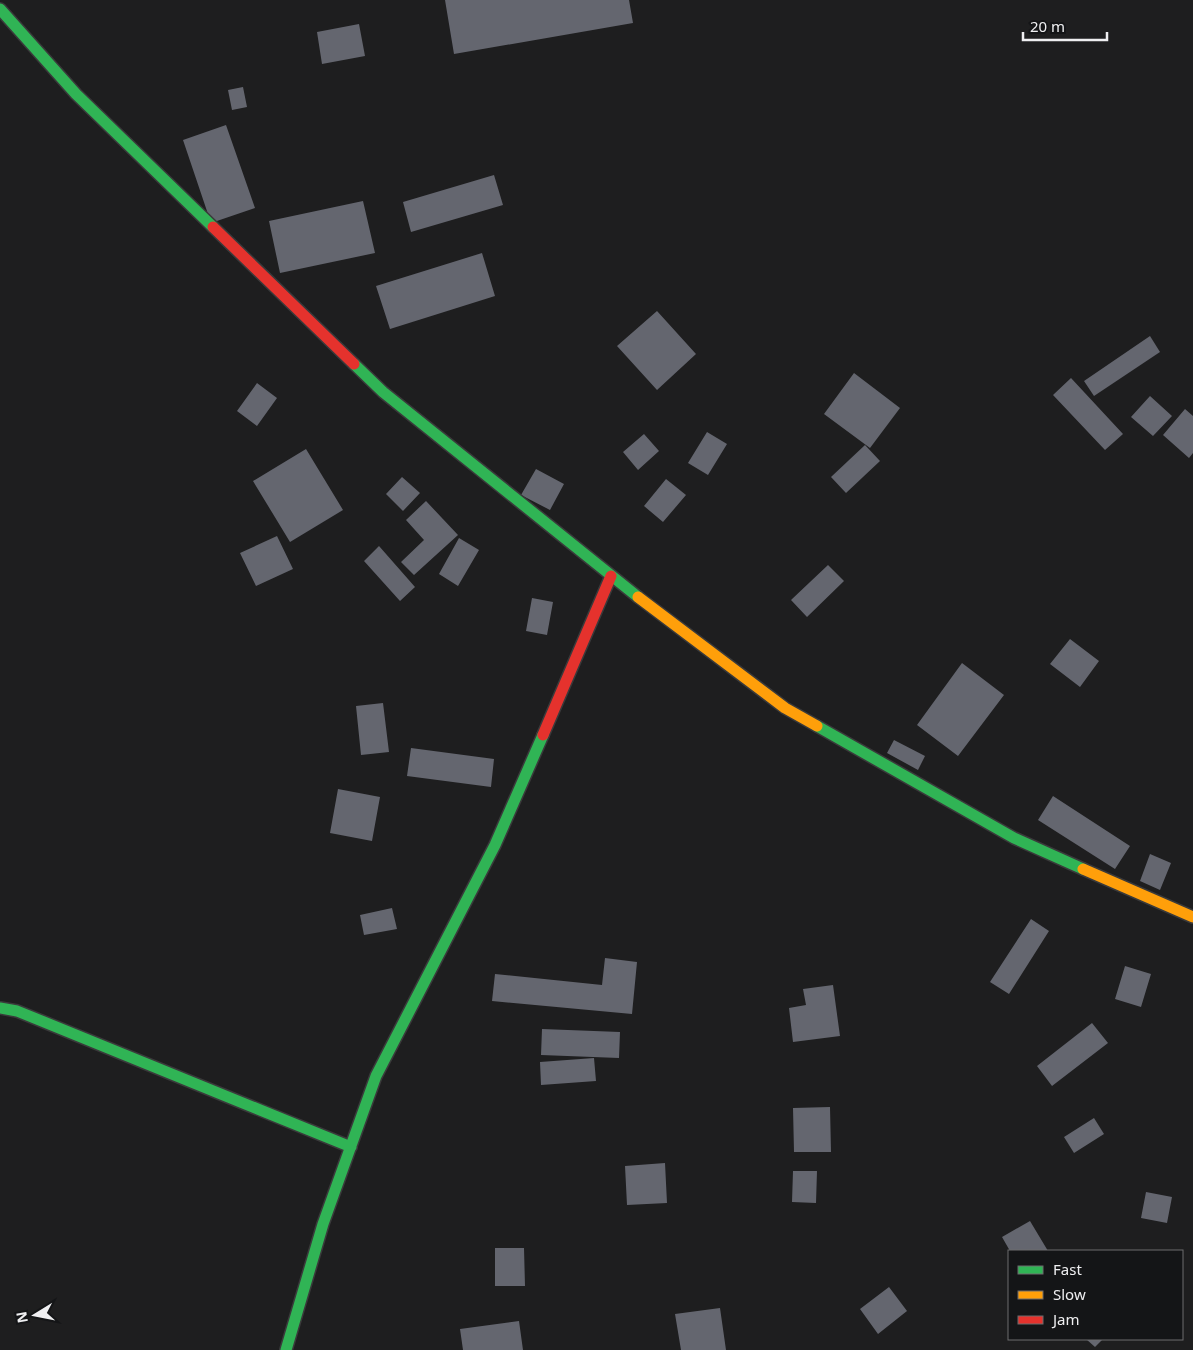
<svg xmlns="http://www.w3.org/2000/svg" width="1193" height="1350" font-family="'Noto Sans',sans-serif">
<rect width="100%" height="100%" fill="#1e1e1f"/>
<!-- building -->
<path fill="#64666f" d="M445,0H629L633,23L454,54Z
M359,24L365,56L322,64L317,32Z
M243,87L247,107L232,110L228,90Z
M226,125L255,208L211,223L183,140Z
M494,175L503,205L411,232L403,202Z
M363,201L375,253L280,273L269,221Z
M482,253L495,296L390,329L376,286Z
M657,311L696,354L657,390L617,346Z
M1150,336L1160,352L1094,396L1084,381Z
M854,373L900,408L870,448L824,414Z
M1071,378L1123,434L1105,450L1053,395Z
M257,383L277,398L257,426L237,411Z
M1150,396L1172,416L1153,436L1131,417Z
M1185,409L1193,416V453L1189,458L1163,435Z
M707,432L727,444L708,475L688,463Z
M644,434L659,451L638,470L623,452Z
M865,445L880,461L846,493L831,477Z
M306,449L343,510L290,542L253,481Z
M536,469L564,484L550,510L521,495Z
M402,477L420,493L403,511L386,494Z
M666,479L686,495L663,522L644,506Z
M426,501L458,535L414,575L401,562L424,540L406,520Z
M277,536L293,569L256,586L240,553Z
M459,538L479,550L458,586L439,574Z
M379,546L415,587L400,601L364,561Z
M828,565L844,581L807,617L791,600Z
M532,598L553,602L547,635L526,631Z
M1070,639L1099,661L1080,687L1050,664Z
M962,663L1004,695L958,756L917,725Z
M383,703L389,752L361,755L356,706Z
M894,740L925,756L918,770L887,753Z
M411,748L494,759L491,787L407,776Z
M338,789L380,797L372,841L330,833Z
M1053,796L1130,846L1115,869L1038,820Z
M1150,854L1171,863L1160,890L1140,881Z
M392,908L397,929L364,935L360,915Z
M1031,919L1049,931L1009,994L990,982Z
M605,958L637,962L632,1014L492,1001L495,974L602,985Z
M1125,966L1151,974L1141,1007L1115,999Z
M833,985L840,1036L793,1042L789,1008L806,1005L803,989Z
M1092,1023L1108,1043L1052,1086L1037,1066Z
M542,1029L620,1032L619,1058L541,1055Z
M594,1058L596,1081L541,1085L540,1062Z
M830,1107L831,1152H794L793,1108Z
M1094,1118L1104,1134L1074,1153L1064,1137Z
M665,1163L667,1203L627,1205L625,1166Z
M793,1171H817L816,1203L792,1202Z
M1146,1192L1172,1197L1167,1223L1141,1218Z
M1030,1221L1048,1251H1010L1002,1237Z
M495,1248H524L525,1286H495Z
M889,1287L907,1311L878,1334L860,1309Z
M720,1308L726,1350H681L675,1314Z
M519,1321L523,1350H463L460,1329Z
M1086,1339H1103L1095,1347Z"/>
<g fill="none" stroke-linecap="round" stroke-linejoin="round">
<defs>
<path id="fast" d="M0,9L76,94L213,227
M354,364L383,392L638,597
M817,726L1014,838L1083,869
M0,1008L17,1011L351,1147
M286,1350L323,1224L376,1076L495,845L543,735"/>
<path id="slow" d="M638,597L785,708L817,726
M1083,869L1193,917"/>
<path id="jam" d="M213,227L354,364
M543,735L611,576"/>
</defs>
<!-- fast casing -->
<use href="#fast" stroke="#3a3a3b" stroke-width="14"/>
<!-- slow casing -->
<use href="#slow" stroke="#3a3a3b" stroke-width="14"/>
<!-- jam casing -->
<use href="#jam" stroke="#3a3a3b" stroke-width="14"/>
<!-- fast -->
<use href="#fast" stroke="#30b455" stroke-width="11"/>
<!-- slow -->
<use href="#slow" stroke="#ff9f0a" stroke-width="11"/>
<!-- jam -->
<use href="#jam" stroke="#e5322d" stroke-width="11"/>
</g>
<!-- legend -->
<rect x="1008" y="1250" width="175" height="90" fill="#141517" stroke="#6c6c6e"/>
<rect x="1018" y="1266" width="25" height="8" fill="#30b455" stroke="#6c6c6e"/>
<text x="1053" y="1275" font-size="15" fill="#efeff1">Fast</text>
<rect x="1018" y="1291" width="25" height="8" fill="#ff9f0a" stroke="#6c6c6e"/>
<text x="1053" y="1300" font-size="15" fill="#efeff1">Slow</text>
<rect x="1018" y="1316" width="25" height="8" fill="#e5322d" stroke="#6c6c6e"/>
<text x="1053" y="1325" font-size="15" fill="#efeff1">Jam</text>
<!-- north arrow -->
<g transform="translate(35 1315) rotate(260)" stroke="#141517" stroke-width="4" paint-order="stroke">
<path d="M0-4L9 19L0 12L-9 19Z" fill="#efeff1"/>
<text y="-8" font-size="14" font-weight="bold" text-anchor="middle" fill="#efeff1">N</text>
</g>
<!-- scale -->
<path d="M1023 32v8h84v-8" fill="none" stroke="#efeff1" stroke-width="2.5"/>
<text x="1030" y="32" font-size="15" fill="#efeff1" stroke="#141517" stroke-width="4" paint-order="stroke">20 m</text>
</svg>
